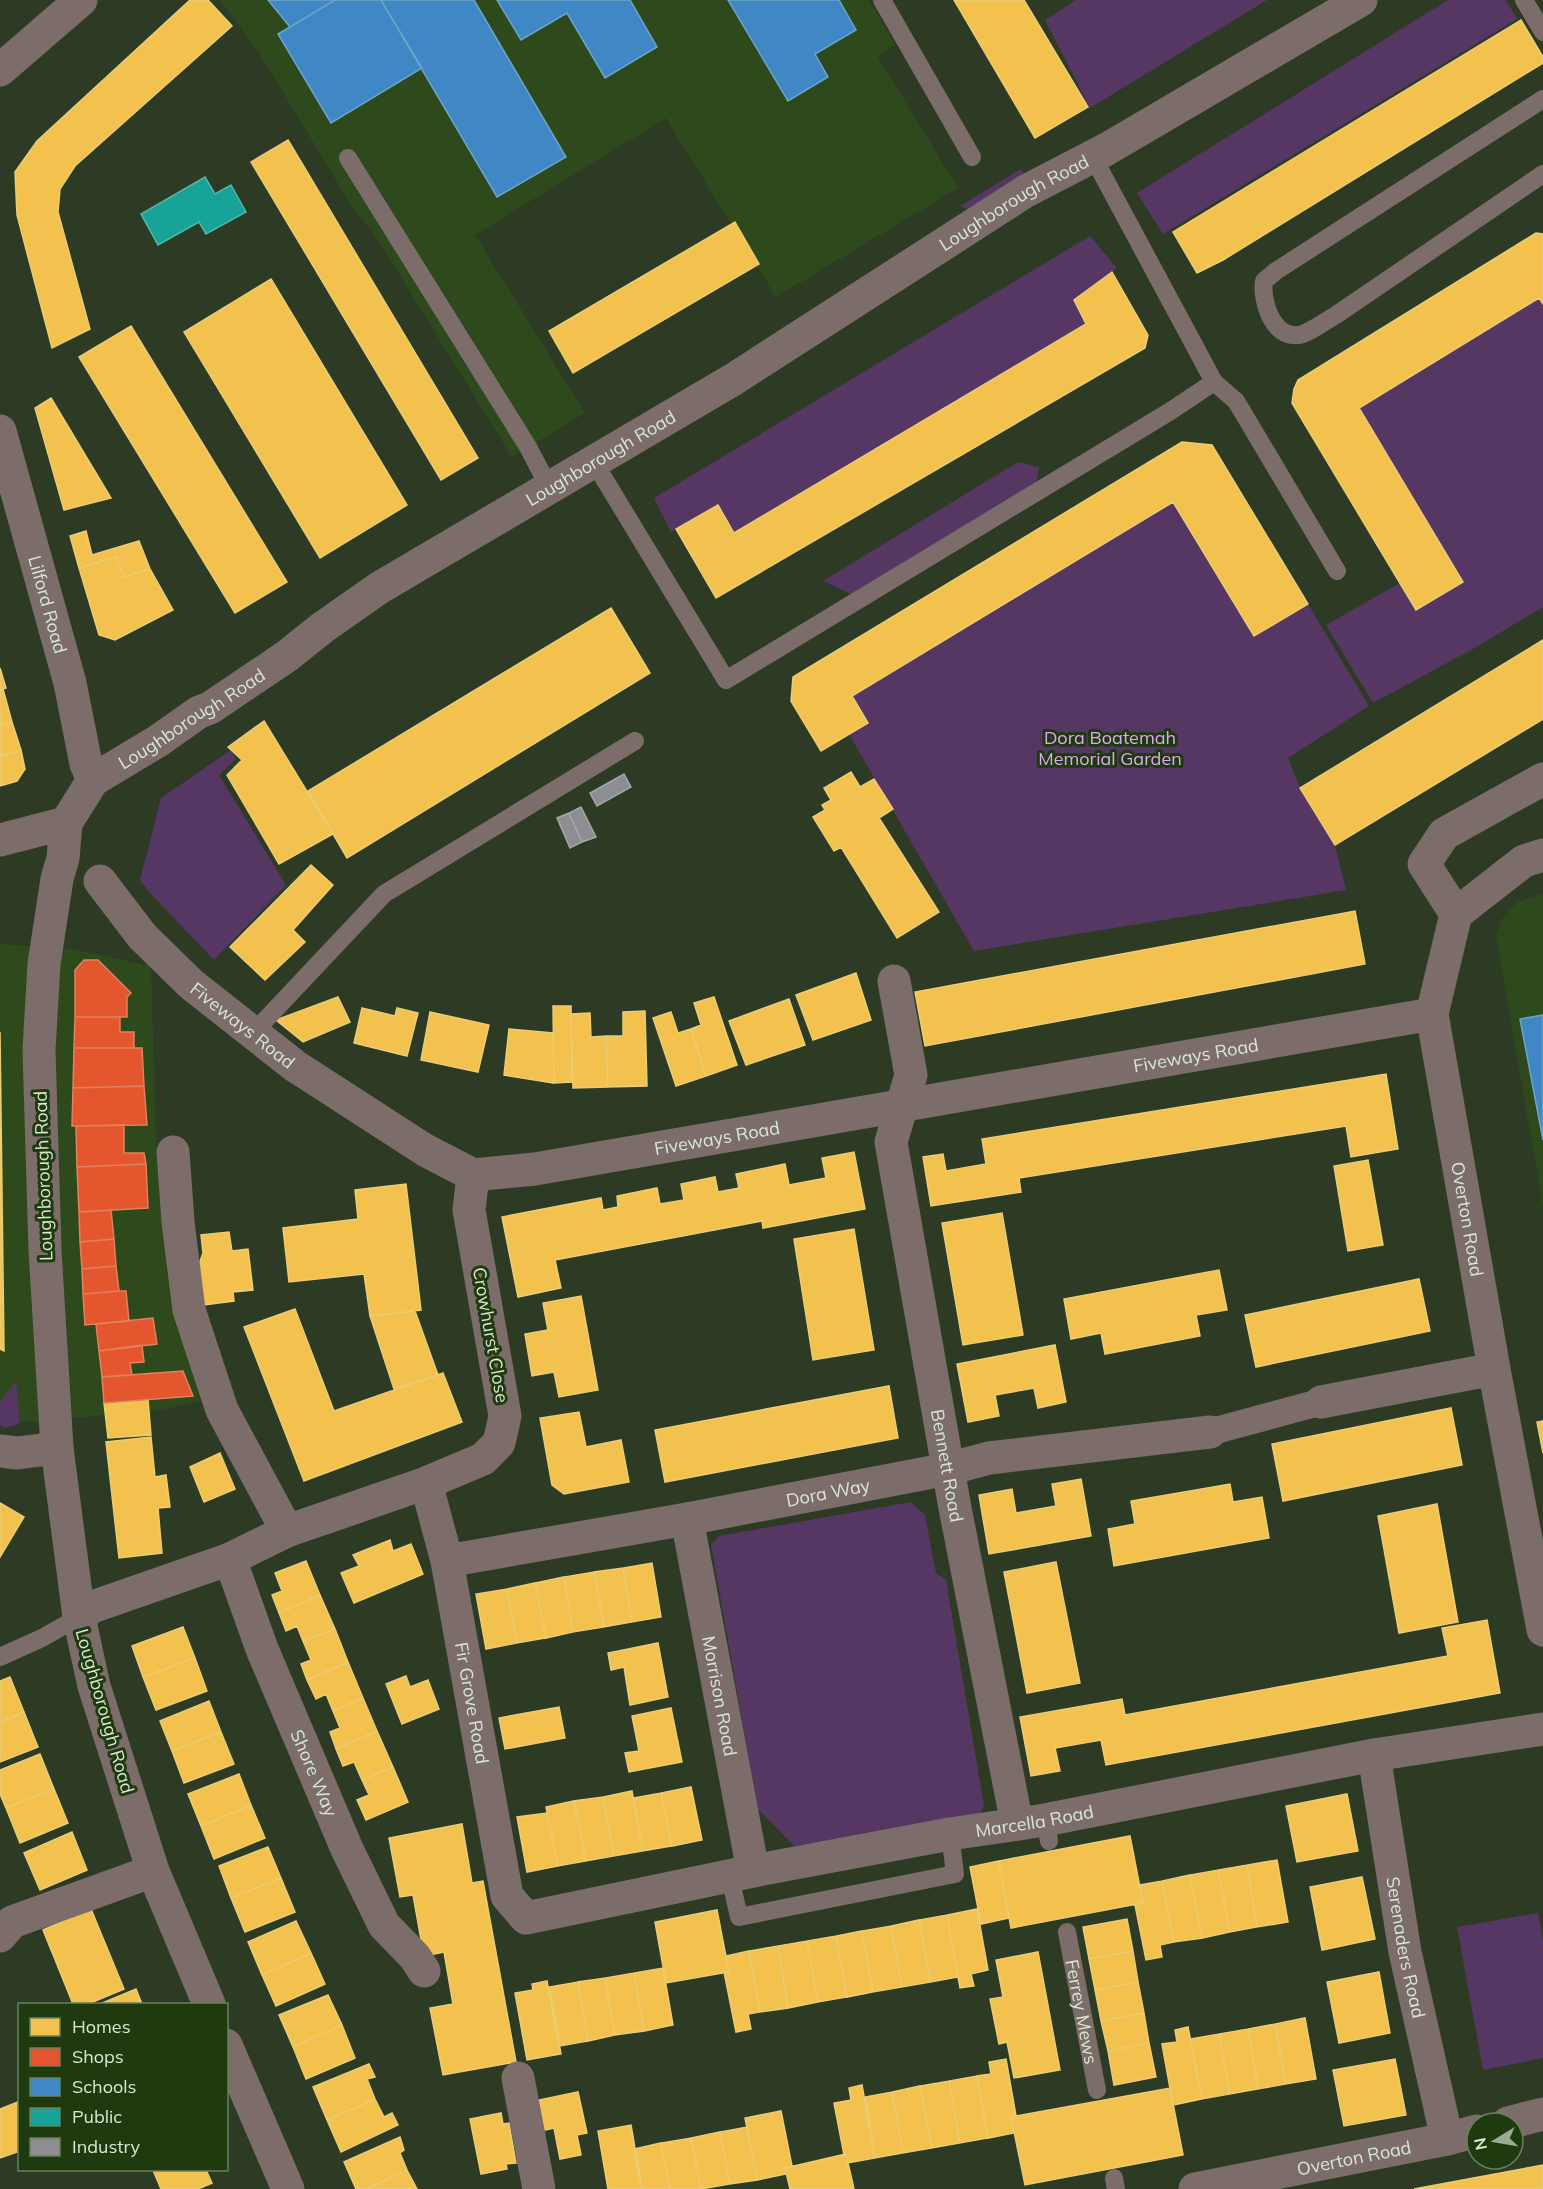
<svg xmlns="http://www.w3.org/2000/svg" width="1543" height="2189" font-family="Mulish,sans-serif">
<rect width="100%" height="100%" fill="#2d3b24"/>
<!-- built -->
<path fill="#2e4a1c" d="M220,0H869L895,44L878,57L958,188L776,297L666,118L475,235L585,413L512,457L373,232L354,210L260,54Z
M1543,894V1206L1496,936L1502,919L1517,902Z
M0,944L73,949L151,966L156,1145L162,1225L200,1402L154,1411L0,1424Z"/>
<!-- green -->
<path fill="#563663" d="M1076,0H1267L1090,108L1045,20Z
M1448,0H1506L1517,19L1163,234L1137,193Z
M1021,169L1025,177L972,211L960,206Z
M1090,236L1117,268L1074,300L1086,324L734,533L717,505L671,532L654,498Z
M1539,298L1543,304V607L1473,649L1373,703L1326,625L1400,583L1416,610L1463,582L1359,408Z
M1018,462L1039,467L1035,490L853,595L823,581Z
M1173,502L1254,636L1308,604L1369,706L1288,758L1300,788L1335,845L1346,890L974,951L849,734L852,696Z
M231,750L236,759L219,775L286,885L214,960L149,892L140,880L161,798Z
M16,1381L20,1423L5,1428L0,1425V1402Z
M911,1502L925,1515L936,1573L946,1580L984,1806L979,1815L794,1846L758,1809L711,1545L719,1536Z
M1538,1913L1543,1941V2058L1483,2070L1457,1927Z"/>
<!-- homes -->
<path fill="#f2c14e" stroke="#eacd75" stroke-width="1.5" d="M190,0H208L232,26L75,166L60,189L58,212L90,329L52,348L17,215L15,172L37,141Z
M954,0H1024L1088,107L1035,138Z
M1521,20L1543,57V63L1223,260L1197,273L1173,232Z
M288,140L478,458L441,480L251,162Z
M735,222L759,264L573,373L549,331Z
M1536,233L1543,234V304L1539,298L1359,408L1463,582L1416,610L1292,403L1294,389L1298,380Z
M1112,272L1148,335L1145,348L716,598L676,529L718,505L734,533L1086,324L1074,300Z
M271,279L407,505L320,558L184,332Z
M131,326L287,582L235,613L79,357Z
M51,398L111,498L64,510L35,408Z
M1182,442L1212,445L1308,604L1254,636L1173,502L852,696L868,723L821,751L791,701L793,677Z
M86,531L92,555L139,541L150,569L124,577L116,557L79,568L70,536Z
M116,557L124,577L150,569L173,610L115,640L99,635L79,568Z
M611,608L650,673L347,858L308,791Z
M1543,640V719L1335,845L1300,788Z
M0,668L6,688L0,690Z
M3,689L12,722L0,726V690Z
M264,721L333,834L279,864L227,775L242,760L228,747Z
M12,722L21,750L0,756V726Z
M21,750L25,769L17,781L0,786V756Z
M851,772L860,787L874,779L893,809L879,818L939,912L897,938L841,847L834,851L813,817L825,810L822,805L831,800L824,788Z
M311,865L333,885L293,930L305,942L265,980L230,947Z
M1355,911L1365,964L925,1046L915,992Z
M856,973L871,1020L813,1040L796,995Z
M338,997L350,1022L303,1042L276,1020Z
M714,997L737,1065L706,1076L691,1029L701,1025L694,1003Z
M789,999L805,1045L746,1065L729,1021Z
M553,1006H571L572,1082L554,1083Z
M362,1008L395,1016L397,1008L418,1013L407,1056L354,1043Z
M645,1011L647,1086L608,1087L606,1036H623V1012Z
M430,1012L489,1025L478,1072L421,1060Z
M671,1012L678,1033L691,1029L706,1076L676,1086L653,1018Z
M590,1013L591,1037L606,1036L608,1087L573,1088L571,1014Z
M509,1029L553,1033L554,1083L504,1075Z
M0,1032L4,1351L0,1349Z
M1386,1074L1398,1149L1351,1157L1346,1126L1019,1178L1021,1192L931,1206L923,1157L943,1154L946,1171L986,1164L982,1139Z
M854,1152L865,1209L763,1228L762,1221L555,1260L561,1288L518,1297L502,1217L601,1198L603,1210L618,1207L617,1196L657,1188L660,1204L684,1200L681,1184L715,1177L718,1192L739,1188L736,1174L785,1164L789,1185L826,1178L822,1158Z
M1368,1160L1383,1245L1348,1251L1334,1166Z
M406,1184L421,1310L370,1316L364,1274L289,1282L283,1228L358,1219L355,1190Z
M1002,1213L1023,1335L963,1345L942,1223Z
M854,1229L874,1350L813,1360L794,1239Z
M229,1232L232,1251L248,1249L253,1290L233,1292L234,1301L204,1305L199,1264L203,1253L201,1235Z
M1219,1270L1227,1310L1196,1315L1200,1336L1105,1354L1101,1333L1071,1339L1064,1299Z
M1419,1279L1430,1331L1256,1367L1245,1315Z
M581,1296L598,1390L559,1397L554,1372L532,1376L525,1334L548,1330L543,1303Z
M295,1309L334,1411L443,1373L462,1422L304,1481L244,1327Z
M415,1311L438,1375L394,1389L370,1316Z
M1055,1345L1066,1402L1038,1408L1034,1388L995,1395L999,1416L968,1422L957,1364Z
M889,1386L898,1438L665,1482L655,1430Z
M148,1400L151,1435L108,1438L104,1403Z
M1451,1408L1462,1465L1283,1501L1272,1444Z
M579,1412L586,1447L621,1440L629,1482L564,1494L552,1485L540,1418Z
M1543,1421V1453L1537,1422Z
M151,1437L155,1477L166,1475L170,1507L158,1508L162,1553L119,1558L106,1442Z
M220,1453L235,1489L204,1502L190,1467Z
M1081,1479L1091,1536L989,1554L979,1495L1012,1489L1016,1513L1056,1506L1052,1484Z
M1230,1484L1233,1502L1262,1497L1269,1538L1114,1566L1108,1529L1135,1524L1131,1501Z
M0,1503L24,1517L0,1557Z
M1437,1504L1458,1622L1399,1633L1378,1516Z
M390,1540L393,1551L411,1544L423,1574L354,1603L341,1573L359,1566L353,1555Z
M306,1561L320,1595L279,1613L272,1595L282,1591L275,1573Z
M1056,1562L1080,1683L1027,1693L1004,1572Z
M652,1563L661,1617L632,1622L623,1568Z
M623,1568L632,1622L604,1627L594,1572Z
M594,1572L604,1627L573,1632L564,1577Z
M564,1577L573,1632L546,1638L535,1583Z
M535,1583L546,1638L517,1643L507,1589Z
M507,1589L517,1643L486,1649L476,1594Z
M320,1595L335,1629L303,1641L297,1626L286,1631L279,1613Z
M1487,1620L1500,1693L1106,1765L1101,1740L1055,1748L1060,1771L1031,1776L1020,1717L1122,1699L1125,1715L1448,1656L1442,1628Z
M183,1627L195,1658L143,1677L132,1646Z
M335,1629L348,1662L307,1680L301,1664L311,1660L303,1641Z
M658,1643L668,1697L630,1705L624,1667L611,1670L608,1653Z
M195,1658L207,1691L156,1710L143,1677Z
M348,1662L363,1698L333,1711L326,1694L316,1699L307,1680Z
M406,1676L410,1687L428,1680L439,1709L402,1724L386,1684Z
M10,1677L24,1712L0,1722V1681Z
M363,1698L377,1731L336,1749L330,1732L340,1728L333,1711Z
M209,1701L221,1732L172,1751L160,1721Z
M559,1707L565,1738L505,1749L499,1718Z
M671,1708L682,1762L629,1772L625,1753L639,1751L632,1716Z
M24,1712L38,1747L0,1762V1722Z
M377,1731L393,1767L362,1780L354,1762L343,1766L336,1749Z
M221,1732L234,1764L184,1783L172,1751Z
M40,1754L54,1789L6,1808L0,1794V1770Z
M393,1767L408,1802L366,1820L357,1800L369,1795L362,1780Z
M239,1774L251,1805L201,1826L188,1794Z
M691,1787L702,1840L672,1846L661,1793Z
M54,1789L68,1823L20,1843L6,1808Z
M632,1791L643,1851L614,1856L603,1797Z
M661,1793L672,1846L643,1851L633,1798Z
M1347,1794L1358,1851L1297,1862L1286,1806Z
M603,1797L614,1856L586,1861L574,1801Z
M574,1801L586,1861L558,1866L546,1807Z
M251,1805L265,1838L214,1859L201,1826Z
M547,1813L558,1866L527,1872L517,1817Z
M462,1824L472,1883L483,1881L516,2062L443,2075L430,2008L453,2004L444,1952L424,1956L413,1895L400,1897L389,1838Z
M72,1832L87,1870L40,1890L24,1853Z
M1130,1836L1143,1903L1011,1928L999,1861Z
M268,1847L281,1878L231,1898L219,1866Z
M1277,1860L1288,1922L1257,1927L1247,1865Z
M999,1861L1009,1918L981,1924L970,1867Z
M1247,1865L1257,1927L1230,1932L1218,1870Z
M1218,1870L1230,1932L1202,1938L1190,1875Z
M1190,1875L1202,1938L1174,1942L1162,1881Z
M1362,1877L1375,1939L1322,1950L1310,1887Z
M281,1878L295,1912L245,1932L231,1898Z
M1162,1881L1174,1942L1160,1945L1162,1957L1146,1960L1135,1905L1143,1903L1139,1885Z
M91,1909L124,1989L88,2004H73L43,1930Z
M977,1909L988,1970L971,1974L974,1986L960,1988L947,1915Z
M717,1910L729,1972L666,1983L655,1922Z
M947,1915L958,1977L931,1982L919,1920Z
M1127,1919L1133,1951L1089,1959L1083,1927Z
M919,1920L931,1982L902,1987L891,1926Z
M296,1921L311,1953L262,1975L248,1942Z
M891,1926L902,1987L873,1992L862,1931Z
M862,1931L873,1992L847,1997L836,1936Z
M836,1936L847,1997L818,2002L807,1941Z
M807,1941L818,2002L788,2008L778,1946Z
M778,1946L788,2008L760,2012L749,1951Z
M749,1951L760,2012L748,2014L751,2029L736,2032L724,1972H729L726,1956Z
M1133,1951L1138,1982L1095,1990L1089,1959Z
M1038,1952L1060,2070L1014,2078L1007,2042L999,2044L990,1999L1003,1997L996,1960Z
M311,1953L325,1984L276,2006L262,1975Z
M663,1968L673,2025L644,2031L634,1973Z
M1379,1972L1390,2033L1339,2043L1327,1982Z
M634,1973L644,2031L615,2035L605,1978Z
M605,1978L615,2035L588,2041L578,1982Z
M547,1981L561,2054L527,2060L515,1993L533,1990L532,1984Z
M578,1982L588,2041L560,2046L549,1987Z
M1138,1982L1144,2013L1101,2021L1095,1990Z
M136,1989L142,2004H100Z
M328,1995L342,2025L293,2047L279,2015Z
M1144,2013L1149,2043L1108,2051L1101,2021Z
M1305,2018L1316,2079L1286,2084L1275,2024Z
M1275,2024L1286,2084L1258,2089L1248,2029Z
M342,2025L355,2058L306,2079L293,2047Z
M1188,2027L1202,2099L1173,2105L1162,2044L1177,2042L1175,2030Z
M1248,2029L1258,2089L1230,2094L1219,2034Z
M1219,2034L1230,2094L1202,2099L1190,2039Z
M1149,2043L1156,2077L1114,2085L1108,2051Z
M1006,2059L1016,2116L1011,2117L1014,2133L988,2138L977,2076L991,2074L989,2062Z
M1395,2059L1406,2115L1344,2126L1333,2070Z
M369,2064L375,2077L367,2079L375,2099L327,2120L313,2087Z
M977,2076L988,2138L960,2143L949,2081Z
M949,2081L960,2143L932,2148L920,2086Z
M862,2085L875,2158L848,2163L846,2154L844,2155L834,2103L851,2100L849,2088Z
M920,2086L932,2148L903,2153L892,2092Z
M1170,2088L1183,2155L1025,2185L1011,2117Z
M578,2092L587,2133L577,2135L581,2155L560,2159L554,2128L545,2130L539,2100Z
M892,2092L903,2153L875,2158L865,2097Z
M375,2099L384,2117L392,2113L398,2125L341,2152L327,2120Z
M20,2101V2151L0,2158V2109Z
M781,2111L792,2166L785,2168L786,2174L757,2180L745,2118Z
M501,2113L503,2124L509,2123L516,2163L506,2164L507,2169L481,2174L470,2119Z
M631,2125L642,2189H608L598,2131Z
M747,2127L757,2180L730,2184L720,2132Z
M720,2132L730,2184L701,2189L691,2138Z
M400,2137L404,2150L400,2153L407,2170L367,2189H356L344,2162Z
M691,2138L701,2189H670L661,2143Z
M661,2143L670,2189H642L634,2149Z
M846,2154L854,2189H790L785,2168Z
M1543,2165V2189H1414Z
M153,2170H206L212,2183L198,2189H161Z
M407,2170L417,2189H367Z"/>
<!-- shops -->
<path fill="#e4572e" stroke="#e0825f" stroke-width="1.5" d="M84,960H98L131,993L127,997V1017H75V970Z
M75,1017H120V1032H134V1048H74Z
M74,1048H142L144,1086L73,1088Z
M144,1086L147,1125L72,1126L73,1088Z
M124,1125V1153H144L146,1164L77,1167L76,1126Z
M146,1164L148,1208L79,1212L77,1167Z
M111,1210L114,1239L80,1242L79,1212Z
M114,1239L116,1266L82,1269L80,1242Z
M116,1266L119,1291L83,1294L82,1269Z
M119,1291H126L129,1321L85,1325L83,1294Z
M153,1318L157,1344L99,1351L96,1324Z
M142,1345L144,1362L130,1363L132,1375L102,1377L99,1351Z
M183,1371L193,1396L104,1403L102,1377Z"/>
<!-- schools -->
<path fill="#3f88c5" stroke="#6da5c8" stroke-width="1.5" d="M268,0H335L290,27Z
M335,0H381L422,68L331,123L278,34Z
M381,0H474L566,157L497,197Z
M497,0H630L657,47L605,78L567,13L521,40Z
M728,0H839L856,30L815,54L828,77L788,101Z
M1543,1015V1140L1520,1019Z"/>
<!-- public -->
<path fill="#17a398" stroke="#51b8a9" stroke-width="1.5" d="M205,177L215,194L231,185L246,212L206,234L199,222L158,245L141,214Z"/>
<!-- industry -->
<path fill="#8d8d92" stroke="#a4a8a5" stroke-width="1.5" d="M624,774L631,787L597,806L590,793Z
M581,807L596,837L582,842L569,813Z
M569,813L582,842L570,848L557,818Z"/>
<g fill="none" stroke-linecap="round" stroke-linejoin="round">
<!-- service -->
<g stroke="#7c6d6b" stroke-width="18">
<path d="M882,0L972,157"/>
<path d="M1524,0L1543,32"/>
<path d="M1543,99L1276,271L1264,281C1261,300 1272,338 1298,335C1308,334 1327,320 1336,315L1543,174"/>
<path d="M1093,157L1214,382L1236,401L1337,571"/>
<path d="M348,158L528,447L550,489"/>
<path d="M594,462L726,680L1169,412L1214,382"/>
<path d="M253,1033L384,894L635,741"/>
<path d="M0,1657L42,1638L79,1617"/>
<path d="M1045,1820L1049,1841"/>
<path d="M730,1877L739,1917L955,1874L950,1834"/>
<path id="s1" d="M1067,1932L1097,2090"/>
<path d="M1114,2178L1116,2189"/>
</g>
<!-- pedestrian -->
<path stroke="#7c6d6b" stroke-width="27" d="M1210,1432L1321,1402"/>
<!-- minor -->
<g stroke="#7c6d6b" stroke-width="33">
<path d="M0,70L81,0"/>
<path id="s2" d="M1543,855L1524,861L1456,914L1432,1014L1494,1369L1543,1630"/>
<path id="s3" d="M100,881L142,936L191,984L295,1066L425,1150L473,1175L535,1169L1432,1014"/>
<path d="M1456,914L1424,864L1444,834L1543,779"/>
<path id="s4" d="M894,981L911,1075L891,1142L955,1508L1017,1824"/>
<path d="M173,1152L178,1222L189,1310L222,1410L287,1531"/>
<path d="M1321,1402L1494,1369"/>
<path d="M0,1451L17,1453L57,1448"/>
<path id="s5" d="M426,1483L447,1561L507,1896L526,1918L753,1871L950,1834L1045,1820L1374,1755L1543,1729"/>
<path id="s6" d="M687,1519L753,1871"/>
<path id="s7" d="M230,1559L262,1649L347,1849L384,1925L415,1957L424,1971"/>
<path id="s8" d="M447,1561L687,1519L948,1469L989,1458L1210,1432"/>
<path d="M79,1617L92,1607L230,1559L287,1531L426,1483L483,1459L499,1443L505,1416L469,1210L473,1175"/>
<path id="s9" d="M1374,1755L1405,1952L1447,2139"/>
<path d="M0,1936L12,1922L153,1871"/>
<path d="M518,2078L539,2189"/>
<path d="M1508,2123L1543,2114"/>
<path id="s10" d="M1195,2189L1447,2139L1477,2131"/>
</g>
<!-- tertiary -->
<g stroke="#7c6d6b" stroke-width="33">
<path id="s11" d="M0,431L70,683L86,764L93,780"/>
<path d="M0,840L66,823"/>
<path id="s12" d="M209,2004L153,1871L94,1686L79,1617L57,1448L45,1250L39,1050L44,964L57,879L63,858L66,823L93,780L158,741L199,712L210,708L287,656L322,628L379,588L734,379L1026,191L1107,149L1361,0"/>
<path d="M226,2045L288,2189"/>
</g>
</g>
<g text-anchor="middle" dominant-baseline="central" stroke-width="6" stroke-linejoin="round" paint-order="stroke">
<!-- street labels -->
<g font-size="18" fill="#d8e8d0" stroke="#203a10">
<text stroke="none"><textPath href="#s12" startOffset="2346">Loughborough Road</textPath></text>
<text stroke="none"><textPath href="#s12" startOffset="1860">Loughborough Road</textPath></text>
<text stroke="none"><textPath href="#s11" startOffset="180">Lilford Road</textPath></text>
<text stroke="none"><textPath href="#s12" startOffset="1374">Loughborough Road</textPath></text>
<text stroke="none"><textPath href="#s3" startOffset="204">Fiveways Road</textPath></text>
<text stroke="none"><textPath href="#s3" startOffset="1212">Fiveways Road</textPath></text>
<text stroke="none"><textPath href="#s3" startOffset="726">Fiveways Road</textPath></text>
<text transform="translate(43 1176) rotate(-92)">Loughborough Road</text>
<text stroke="none"><textPath href="#s2" startOffset="417">Overton Road</textPath></text>
<text transform="translate(491 1335) rotate(80)">Crowhurst Close</text>
<text stroke="none"><textPath href="#s4" startOffset="494">Bennett Road</textPath></text>
<text stroke="none"><textPath href="#s8" startOffset="387">Dora Way</textPath></text>
<text stroke="none"><textPath href="#s6" startOffset="180">Morrison Road</textPath></text>
<text stroke="none"><textPath href="#s5" startOffset="225">Fir Grove Road</textPath></text>
<text transform="translate(105 1711) rotate(74)">Loughborough Road</text>
<text stroke="none"><textPath href="#s7" startOffset="230">Shore Way</textPath></text>
<text stroke="none"><textPath href="#s5" startOffset="968">Marcella Road</textPath></text>
<text stroke="none"><textPath href="#s9" startOffset="195">Serenaders Road</textPath></text>
<text stroke="none"><textPath href="#s1" startOffset="81">Ferrey Mews</textPath></text>
<text stroke="none"><textPath href="#s10" startOffset="162">Overton Road</textPath></text>
</g>
<!-- park labels -->
<g font-size="18" fill="#dca9f3" stroke="#203a10">
<text x="1110" y="737">Dora Boatemah<tspan x="1110" dy="21">Memorial Garden</tspan></text>
</g>
</g>
<!-- legend -->
<rect x="18" y="2003" width="210" height="168" fill="#203a10" stroke="#6a805d" stroke-width="1.5"/>
<rect x="30" y="2018" width="30" height="18" fill="#f2c14e" stroke="#6a805d" stroke-width="1.5"/>
<text x="72" y="2033" font-size="18" fill="#d8e8d0">Homes</text>
<rect x="30" y="2048" width="30" height="18" fill="#e4572e" stroke="#6a805d" stroke-width="1.5"/>
<text x="72" y="2063" font-size="18" fill="#d8e8d0">Shops</text>
<rect x="30" y="2078" width="30" height="18" fill="#3f88c5" stroke="#6a805d" stroke-width="1.5"/>
<text x="72" y="2093" font-size="18" fill="#d8e8d0">Schools</text>
<rect x="30" y="2108" width="30" height="18" fill="#17a398" stroke="#6a805d" stroke-width="1.5"/>
<text x="72" y="2123" font-size="18" fill="#d8e8d0">Public</text>
<rect x="30" y="2138" width="30" height="18" fill="#8d8d92" stroke="#6a805d" stroke-width="1.5"/>
<text x="72" y="2153" font-size="18" fill="#d8e8d0">Industry</text>
<!-- north arrow -->
<g transform="translate(1495 2141) rotate(259)"><circle r="28" fill="#203a10" stroke="#6a805d" stroke-width="1.5"/>
<path d="M0-4.5L10 22L0 15L-10 22Z" fill="#9cab94"/>
<text y="-9" font-size="16" font-weight="bold" text-anchor="middle" fill="#d8e8d0">N</text>
</g>
</svg>
